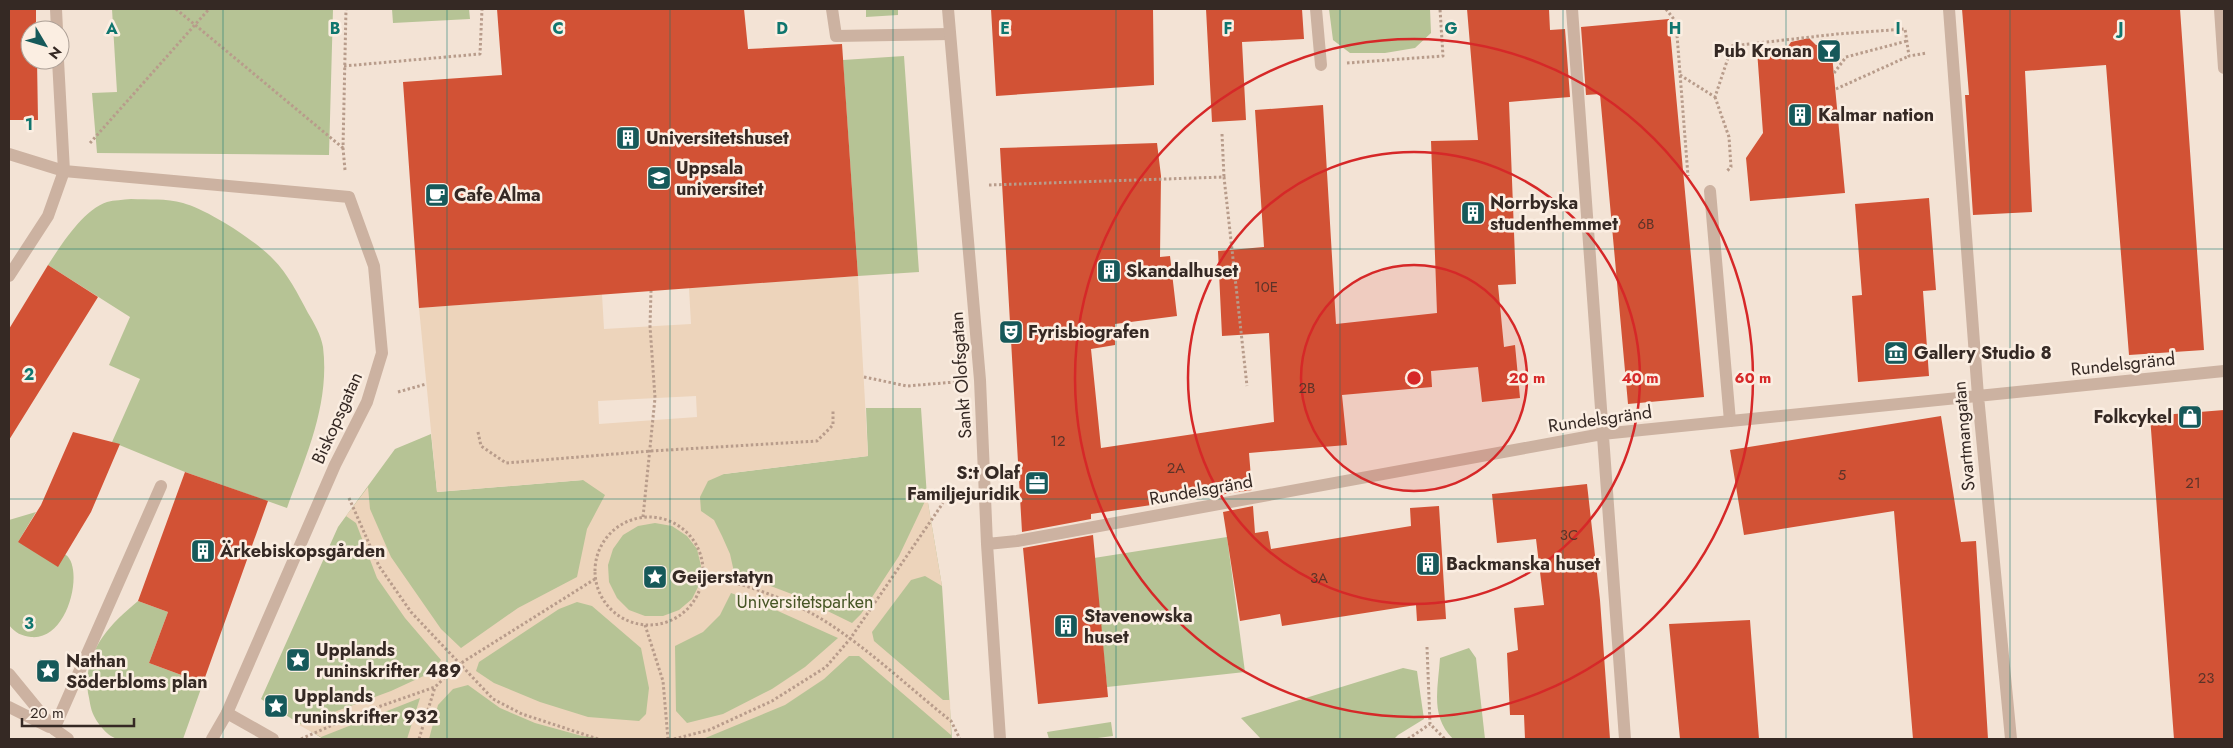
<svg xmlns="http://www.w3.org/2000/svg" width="2233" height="748" font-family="Jost,sans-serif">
<rect width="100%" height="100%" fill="#f3e3d5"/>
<!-- green -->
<path fill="#b6c395" d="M112,9H333L329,155L97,153L92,93L117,92Z
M392,9H469L470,19L393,23Z
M866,9H898V15L866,17Z
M1329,9H1430L1431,33L1415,48L1385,53H1350L1333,40Z
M904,56L919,272L858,276L843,60Z
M131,199C148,200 166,198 183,203C208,210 255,240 273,259C288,274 298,294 308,313C314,323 321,335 323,347C330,404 306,456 287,508L185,472L112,442L140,379L109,365L130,317L48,265C61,245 83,210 107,202C114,200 123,200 131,199Z
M866,408H921L927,497L942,586L952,739H323L261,699L338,527L395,449L431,434L437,492L583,480L724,474L868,456Z
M36,512L18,542C30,545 57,548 66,555C84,568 69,641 31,637C22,636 15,633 9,625V520Z
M1227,537L1245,672L1107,687L1094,558Z
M138,601L168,612L149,663L203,683L183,739C168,739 130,742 118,739C108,737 98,724 94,716C90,708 90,701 88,693C83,652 109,625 138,601Z
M1469,648L1476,658L1485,739H1453C1430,716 1438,689 1440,658Z
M1403,668L1417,671L1424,719L1398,735L1394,739H1261L1241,718Z
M1111,722L1113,736L1090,739H1049L1047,732Z"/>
<!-- plaza -->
<path fill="#edd4bb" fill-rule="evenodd" d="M858,276L868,456L724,474L708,481L700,497L701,511L714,520L722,536L730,554L734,572L797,596L852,623L861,614L899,556L927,497L942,586L925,576L911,580L872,632L874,641L943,700H950L951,735L859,656H849L824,679L785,705L703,739H607L582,736L535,723L500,708L468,685L453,689L438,705L429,739H407L420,698L321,737L299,725L391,691L430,673L441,660L405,618L377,578L356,523L346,516L368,487L370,509L391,557L441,629L461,648L518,608L577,577L587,529L605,495L583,480L437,492L419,308L602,294L604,329L691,324L689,288ZM696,396L697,417L599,424L598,401ZM655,523L672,526L687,536L697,549L701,566L700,583L692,599L679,610L663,616H645L629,610L617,598L609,582L608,565L613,549L623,535L638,526ZM731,593L769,607L838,638L805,667L772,689L723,714L687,723L676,711L675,646L703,632L720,615ZM577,602L592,606L641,648L649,688L646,714L639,721L588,717L540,702L494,683L476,671L479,662L559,609Z"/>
<!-- building -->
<path fill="#d25235" d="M9,9H36V30H30V60H37L38,120H9Z
M497,9H744L748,49L842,44L858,276L419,308L403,82L502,75Z
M991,9H1153L1154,85L996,96Z
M1206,9H1302L1304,39L1242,42L1246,120L1212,122Z
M1467,9H1549L1550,30L1565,29L1570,97L1509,102L1516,284L1498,285L1504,347L1515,345L1520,398L1482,402L1478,367L1431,371L1432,387L1342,395L1347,445L1249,453L1252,490L1091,514V519L1022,532L1000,148L1157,143L1161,176L1160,257L1170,256L1177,316L1115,324V345L1091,349L1101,448L1274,422L1269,333L1222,336L1218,251L1264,247L1255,110L1323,105L1336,324L1437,313L1431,141L1478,140Z
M1962,9H2180L2204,350L2129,355L2106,65L2025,71L2032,212L1973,215L1965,95H1969Z
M1669,19L1704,397L1628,404L1600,94L1586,95L1581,27Z
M1809,38L1816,45L1831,44L1845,193L1750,201L1746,158L1763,133L1757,50L1787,48L1791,42Z
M1929,198L1936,290L1923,291L1929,376L1858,382L1852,296L1862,295L1855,204Z
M48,265L98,297L9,440V329Z
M2224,410V739H2174L2150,416Z
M1941,416L1961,542L1976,541L1988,739H1913L1894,511L1744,535L1730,450Z
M73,432L120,444L91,512L58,567L18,542L41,505Z
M185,472L268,501L203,683L149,663L168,612L138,601Z
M1587,484L1600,600L1610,739H1525L1524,715H1510L1507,653L1518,650L1514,608L1544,605L1536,539L1497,543L1492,494Z
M1253,506L1255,533L1268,531L1271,549L1411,526L1410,508L1439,506L1446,619L1417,621L1416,605L1282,626L1280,614L1240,621L1223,512Z
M1093,535L1108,697L1038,704L1023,548Z
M1750,620L1759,739H1680L1669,624Z"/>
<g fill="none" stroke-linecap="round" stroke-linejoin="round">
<!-- path -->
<path stroke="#b89c8b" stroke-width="3" stroke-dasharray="2.5 2.5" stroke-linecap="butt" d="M176,9L343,148
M1666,9L1676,22L1688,176
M1347,63L1443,56L1440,9
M344,66L480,54L482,9
M1834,73L1846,57L1907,41
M1680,75L1715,97L1732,46L1837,34L1905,29L1909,56L1927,53
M1836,89L1909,56
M1715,97L1729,137L1731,167L1726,172
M1222,134L1224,177
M90,143L209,9
M345,170L343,148L346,9
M989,185L1224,177L1247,386
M864,377L907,386L955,382
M398,392L426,384
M478,432L481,446L506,463L651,451L817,441L833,425V410
M349,498L379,566L411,612L493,699L522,714L598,739
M595 571a54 54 0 1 1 108 0a54 54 0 1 1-108 0Z
M643,517L655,398L650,326L651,291
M704,575C748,585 793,600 831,625C873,653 912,690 951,721L960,739
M645,625L663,681L668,739
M1427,647L1430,724L1445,739
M301,739L358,714L435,687L458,665L595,579
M419,739L435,687
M674,739L709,730L772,701L826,667L850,639L943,503
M1408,739L1430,724"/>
<!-- lane -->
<path stroke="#ccb2a1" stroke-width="12" d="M832,9L836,36L950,34
M1316,9L1321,65
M9,154L64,171
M1710,191L1730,421
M227,713L273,739
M54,729L161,486"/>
<!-- street -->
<path stroke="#ccb2a1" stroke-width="12" d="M56,9L57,30
M948,9L980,380L987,544L1000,739
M1572,9L1625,739
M1949,9L1978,396L2011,739
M2220,9L2224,68
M64,171L349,197L374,266L382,353L367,402L335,465L227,713L212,739
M9,276L48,216L64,171L58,60
M987,544L1017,541L1602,434L2224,371
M9,674L54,729L68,739
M9,707L49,727"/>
</g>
<!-- grid -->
<path fill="none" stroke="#0f766e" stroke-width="1" stroke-opacity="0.55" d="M223,9V739M447,9V739M670,9V739M893,9V739M1116,9V739M1340,9V739M1563,9V739M1786,9V739M2010,9V739M9,249H2224M9,499H2224"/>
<!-- distance rings -->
<circle cx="1414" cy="378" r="113" fill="#d62828" fill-opacity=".12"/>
<g fill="none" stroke="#d62828" stroke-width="2.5">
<circle cx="1414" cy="378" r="113"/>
<circle cx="1414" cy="378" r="226"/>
<circle cx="1414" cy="378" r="339"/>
</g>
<!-- icons -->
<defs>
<symbol id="bar-square" viewBox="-11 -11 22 22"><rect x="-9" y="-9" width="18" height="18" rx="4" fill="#16595a" stroke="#fbeee2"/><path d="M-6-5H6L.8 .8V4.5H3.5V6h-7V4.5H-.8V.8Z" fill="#fff"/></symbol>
<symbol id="building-square" viewBox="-11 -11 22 22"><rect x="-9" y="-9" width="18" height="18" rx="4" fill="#16595a" stroke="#fbeee2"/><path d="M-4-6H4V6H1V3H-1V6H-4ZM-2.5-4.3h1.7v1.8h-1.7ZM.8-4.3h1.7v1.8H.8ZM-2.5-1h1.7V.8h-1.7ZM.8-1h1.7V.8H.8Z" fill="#fff"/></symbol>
<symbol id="university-square" viewBox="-11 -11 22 22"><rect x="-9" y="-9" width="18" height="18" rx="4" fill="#16595a" stroke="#fbeee2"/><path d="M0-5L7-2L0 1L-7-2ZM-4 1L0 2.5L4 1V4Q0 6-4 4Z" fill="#fff"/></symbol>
<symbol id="cafe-square" viewBox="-11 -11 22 22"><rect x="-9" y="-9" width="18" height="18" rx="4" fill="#16595a" stroke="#fbeee2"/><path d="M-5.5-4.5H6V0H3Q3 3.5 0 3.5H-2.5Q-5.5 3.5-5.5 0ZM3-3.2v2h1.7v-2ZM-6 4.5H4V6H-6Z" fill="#fff"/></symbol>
<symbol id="theatre-square" viewBox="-11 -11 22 22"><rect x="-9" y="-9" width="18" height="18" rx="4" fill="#16595a" stroke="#fbeee2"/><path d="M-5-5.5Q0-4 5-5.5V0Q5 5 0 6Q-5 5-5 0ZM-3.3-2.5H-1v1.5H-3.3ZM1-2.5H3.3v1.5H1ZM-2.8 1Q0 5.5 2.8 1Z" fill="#fff"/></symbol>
<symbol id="museum-square" viewBox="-11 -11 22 22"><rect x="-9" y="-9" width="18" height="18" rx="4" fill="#16595a" stroke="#fbeee2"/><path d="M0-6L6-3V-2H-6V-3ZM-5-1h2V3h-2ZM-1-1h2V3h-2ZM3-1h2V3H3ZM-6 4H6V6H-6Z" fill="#fff"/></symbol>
<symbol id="shop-square" viewBox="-11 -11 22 22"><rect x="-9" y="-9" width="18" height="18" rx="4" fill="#16595a" stroke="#fbeee2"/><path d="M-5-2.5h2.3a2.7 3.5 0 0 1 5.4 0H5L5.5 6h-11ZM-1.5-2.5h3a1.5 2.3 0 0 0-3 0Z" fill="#fff"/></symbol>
<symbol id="office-square" viewBox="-11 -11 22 22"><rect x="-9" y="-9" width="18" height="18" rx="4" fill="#16595a" stroke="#fbeee2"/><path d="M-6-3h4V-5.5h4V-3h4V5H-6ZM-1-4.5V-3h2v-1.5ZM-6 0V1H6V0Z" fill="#fff"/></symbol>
<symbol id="sight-square" viewBox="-11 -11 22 22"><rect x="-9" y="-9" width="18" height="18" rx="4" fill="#16595a" stroke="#fbeee2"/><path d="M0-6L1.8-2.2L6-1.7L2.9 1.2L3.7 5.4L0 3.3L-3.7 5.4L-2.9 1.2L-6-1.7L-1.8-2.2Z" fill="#fff"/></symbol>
</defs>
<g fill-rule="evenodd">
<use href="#bar-square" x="1815" y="37" width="28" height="28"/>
<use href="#building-square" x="1786" y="101" width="28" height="28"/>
<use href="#building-square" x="614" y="124" width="28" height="28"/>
<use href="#university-square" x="645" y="164" width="28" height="28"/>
<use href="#cafe-square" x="423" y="181" width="28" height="28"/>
<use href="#building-square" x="1459" y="199" width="28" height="28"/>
<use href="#building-square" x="1095" y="257" width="28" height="28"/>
<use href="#theatre-square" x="997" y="318" width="28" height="28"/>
<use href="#museum-square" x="1882" y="339" width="28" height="28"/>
<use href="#shop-square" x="2176" y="403" width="28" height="28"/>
<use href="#office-square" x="1023" y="469" width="28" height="28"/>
<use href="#building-square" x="189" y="537" width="28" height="28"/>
<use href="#building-square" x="1414" y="550" width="28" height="28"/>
<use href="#sight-square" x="641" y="563" width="28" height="28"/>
<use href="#building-square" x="1052" y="612" width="28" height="28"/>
<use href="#sight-square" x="284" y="646" width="28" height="28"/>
<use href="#sight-square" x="34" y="657" width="28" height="28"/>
<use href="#sight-square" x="262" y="692" width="28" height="28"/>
</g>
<g text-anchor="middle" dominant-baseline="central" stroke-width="5" stroke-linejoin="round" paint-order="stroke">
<!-- number labels -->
<g font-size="15" fill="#5c3328">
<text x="1646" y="224">6B</text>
<text x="1266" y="287">10E</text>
<text x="1307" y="388">2B</text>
<text x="1058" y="441">12</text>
<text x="1176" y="468">2A</text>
<text x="1842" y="475">5</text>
<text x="2193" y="483">21</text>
<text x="1569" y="535">3C</text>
<text x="1319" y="578">3A</text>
<text x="2206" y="678">23</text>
</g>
<!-- poi labels -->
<g font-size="18" font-weight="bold" fill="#352924" stroke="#fbeee2" text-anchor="start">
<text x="1812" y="51" text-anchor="end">Pub Kronan</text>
<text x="1818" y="115">Kalmar nation</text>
<text x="646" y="138">Universitetshuset</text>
<text x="676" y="168">Uppsala<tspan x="676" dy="21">universitet</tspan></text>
<text x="454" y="195">Cafe Alma</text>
<text x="1490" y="203">Norrbyska<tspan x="1490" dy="21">studenthemmet</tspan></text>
<text x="1126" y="271">Skandalhuset</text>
<text x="1028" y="332">Fyrisbiografen</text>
<text x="1914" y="353">Gallery Studio 8</text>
<text x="2172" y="417" text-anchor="end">Folkcykel</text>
<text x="1020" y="473" text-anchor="end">S:t Olaf<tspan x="1020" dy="21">Familjejuridik</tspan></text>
<text x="220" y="551">Ärkebiskopsgården</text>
<text x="1446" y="564">Backmanska huset</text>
<text x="672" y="577">Geijerstatyn</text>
<text x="1084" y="616">Stavenowska<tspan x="1084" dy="21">huset</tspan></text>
<text x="316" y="650">Upplands<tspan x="316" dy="21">runinskrifter 489</tspan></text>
<text x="66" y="661">Nathan<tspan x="66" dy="21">Söderbloms plan</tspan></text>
<text x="294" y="696">Upplands<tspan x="294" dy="21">runinskrifter 932</tspan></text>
</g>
<!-- street labels -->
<g font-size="18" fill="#352924" stroke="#fbeee2">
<text transform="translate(2123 364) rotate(-6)">Rundelsgränd</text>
<text transform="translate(961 375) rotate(-94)">Sankt Olofsgatan</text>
<text transform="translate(337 418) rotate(-66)">Biskopsgatan</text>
<text transform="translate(1600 419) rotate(-8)">Rundelsgränd</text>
<text transform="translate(1964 436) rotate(-95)">Svartmangatan</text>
<text transform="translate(1201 490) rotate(-10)">Rundelsgränd</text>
</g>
<!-- park labels -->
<g font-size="18" fill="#475626" stroke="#fbeee2">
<text x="805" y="602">Universitetsparken</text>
</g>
</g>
<g font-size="16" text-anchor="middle" font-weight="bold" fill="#0f766e" stroke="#fbeee2" stroke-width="5" stroke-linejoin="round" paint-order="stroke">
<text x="112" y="34">A</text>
<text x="335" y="34">B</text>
<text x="558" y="34">C</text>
<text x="782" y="34">D</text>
<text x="1005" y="34">E</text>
<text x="1228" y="34">F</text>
<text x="1451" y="34">G</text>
<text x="1675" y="34">H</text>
<text x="1898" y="34">I</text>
<text x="2121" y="34">J</text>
<text x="29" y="130">1</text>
<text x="29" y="380">2</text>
<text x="29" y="629">3</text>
</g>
<circle cx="1414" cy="378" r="8" fill="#d62828" stroke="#fbeee2" stroke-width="2.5"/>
<g font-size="15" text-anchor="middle" font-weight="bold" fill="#d62828" stroke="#fbeee2" stroke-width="5" stroke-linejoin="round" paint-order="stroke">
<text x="1527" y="383">20 m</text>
<text x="1640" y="383">40 m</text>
<text x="1753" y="383">60 m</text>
</g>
<!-- border -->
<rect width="2233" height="748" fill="none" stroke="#352924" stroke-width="20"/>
<!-- north arrow -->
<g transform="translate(45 45) rotate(128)"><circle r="24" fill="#fbeee2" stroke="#ac9f96"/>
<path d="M0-4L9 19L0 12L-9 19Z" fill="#16595a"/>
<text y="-8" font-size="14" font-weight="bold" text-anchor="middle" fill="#352924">N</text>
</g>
<!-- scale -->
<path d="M22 718v8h112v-8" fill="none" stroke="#352924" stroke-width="2.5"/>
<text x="30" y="718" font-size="15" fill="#352924" stroke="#fbeee2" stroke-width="4" paint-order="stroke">20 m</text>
</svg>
